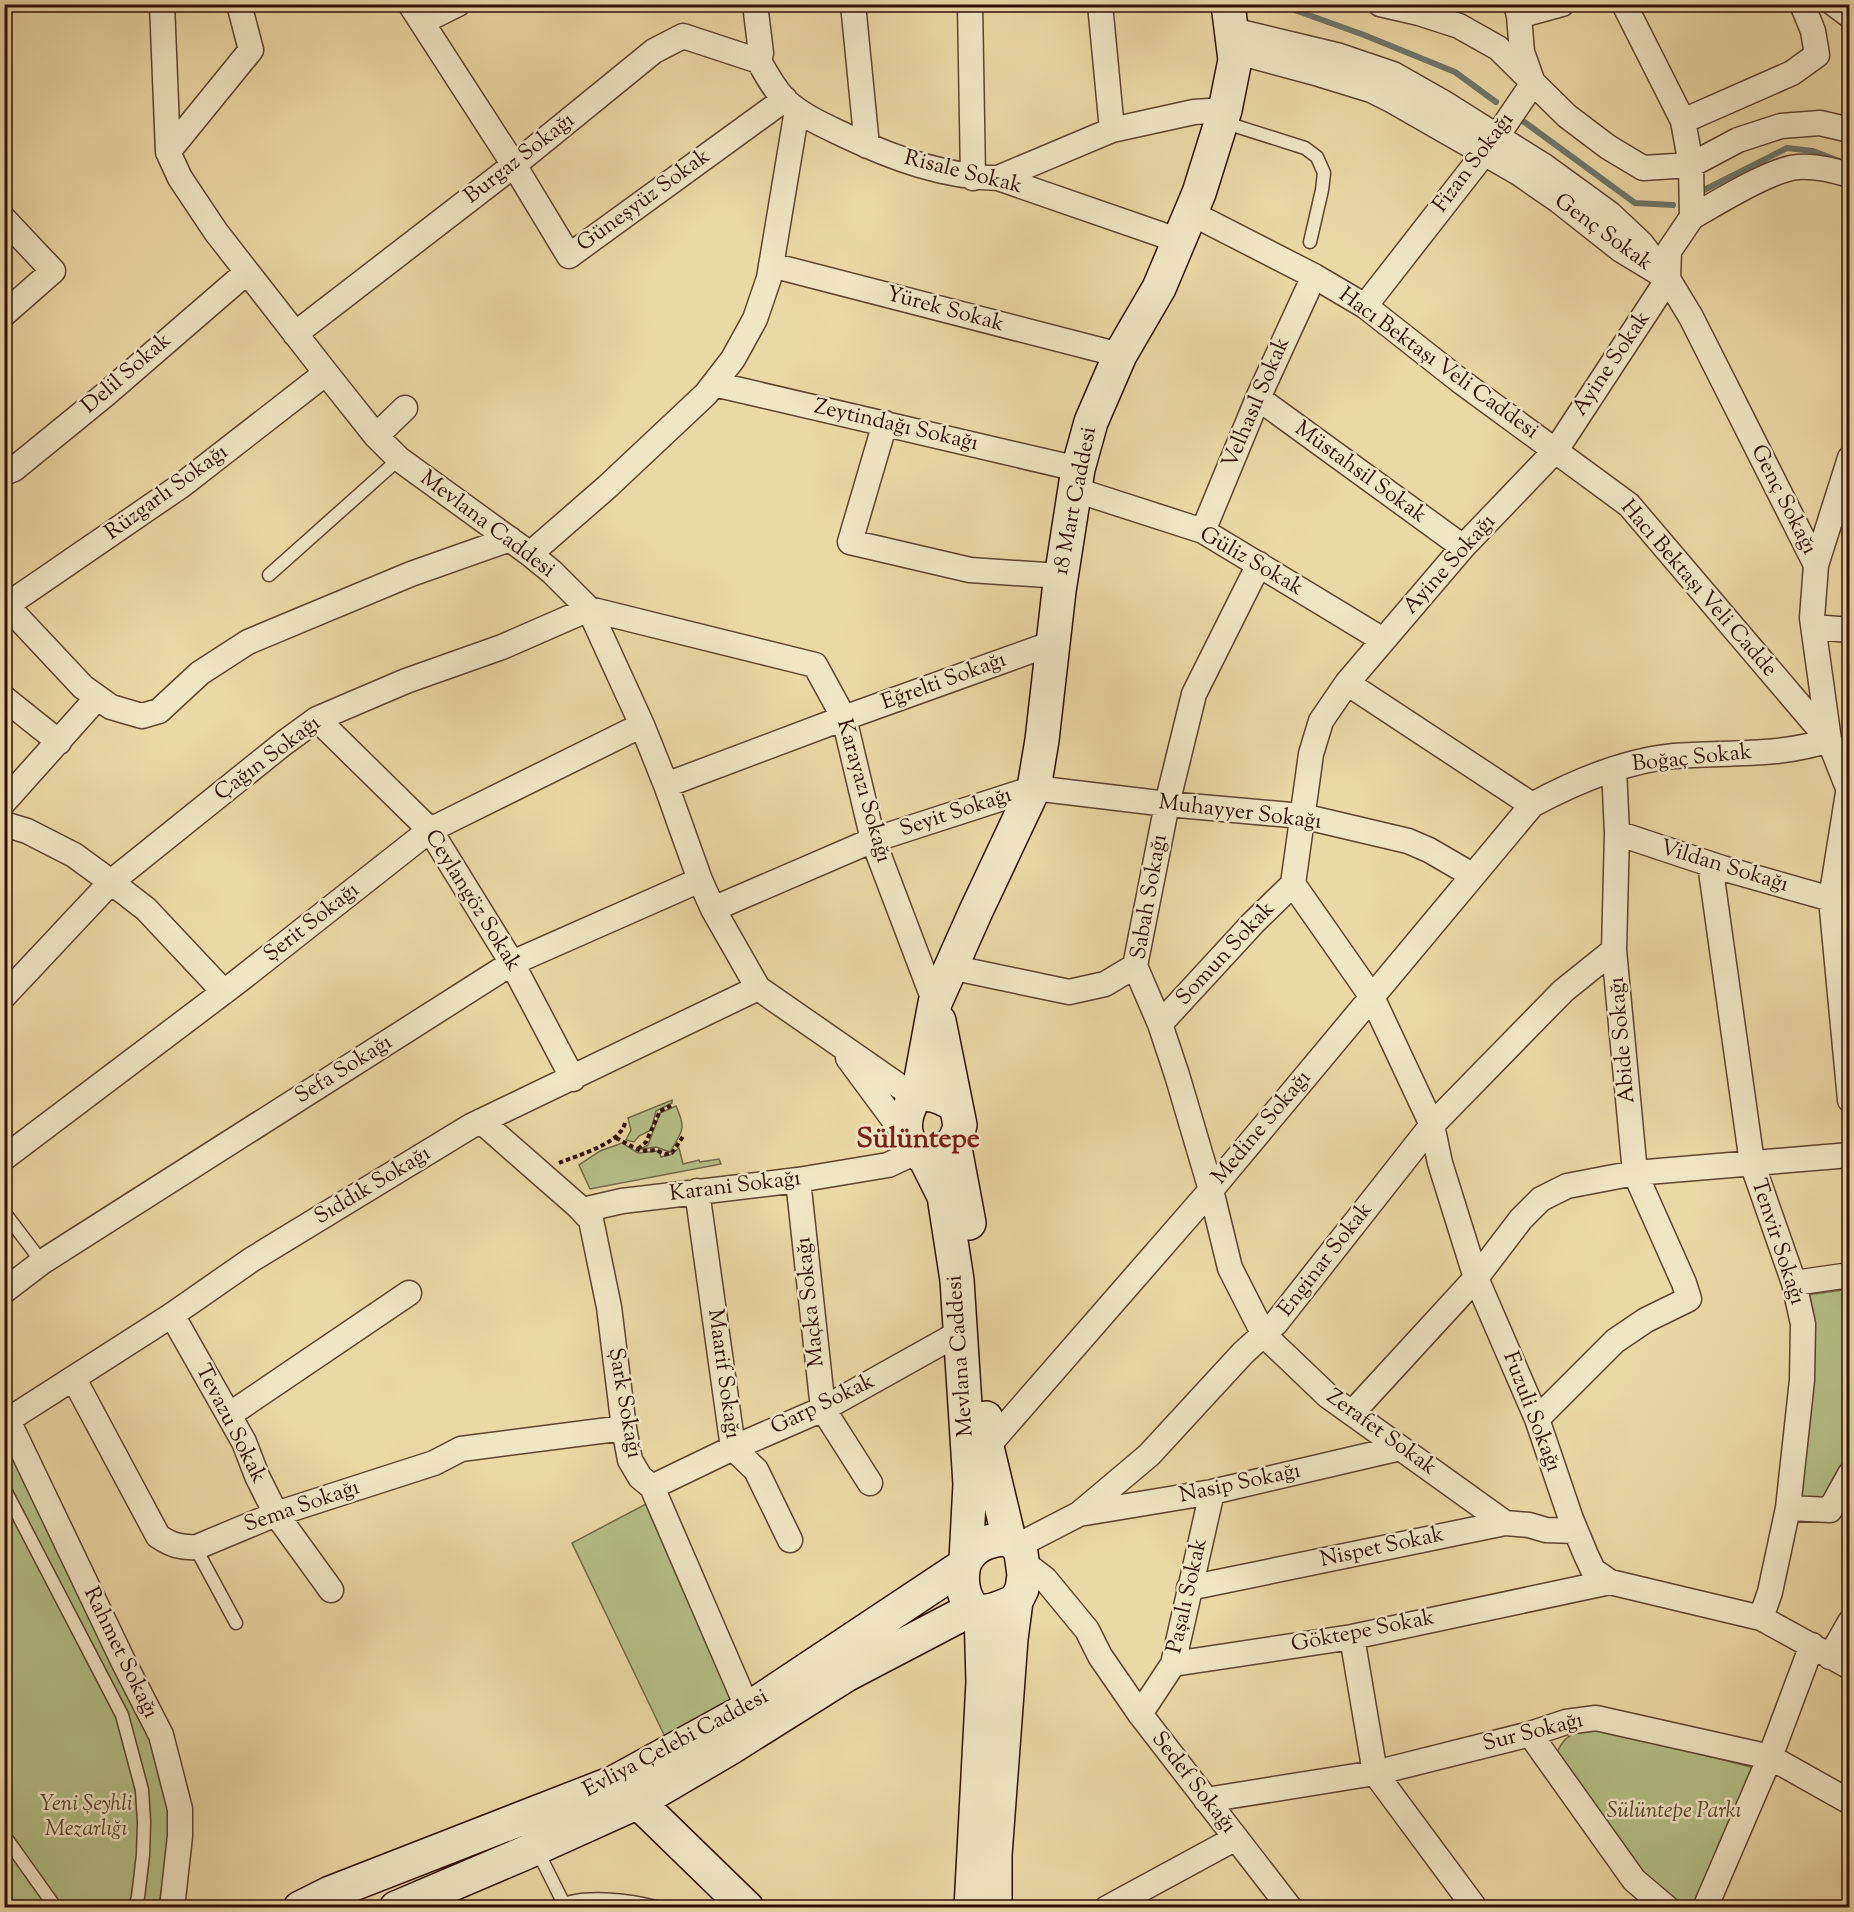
<svg xmlns="http://www.w3.org/2000/svg" width="1854" height="1912" font-family="'Sorts Mill Goudy',serif">
<rect width="100%" height="100%" fill="#ead8a5"/>
<filter id="stains"><feTurbulence type="fractalNoise" baseFrequency=".00333" numOctaves="4"/><feColorMatrix values="0 0 0 0 .2 0 0 0 0 .09 0 0 0 0 .02 0 0 0 .5 -.17"/></filter>
<radialGradient id="worn" r=".72"><stop offset=".6" stop-color="#630" stop-opacity="0"/><stop offset="1" stop-color="#630" stop-opacity=".3"/></radialGradient>
<!-- green -->
<path fill="#b5bf87" stroke="#726846" stroke-width="1.5" d="M672,1100V1103L656,1111L651,1130L639,1136L634,1142L626,1140L631,1130L628,1118Z
M676,1106C687,1130 682,1131 670,1152L656,1147L641,1149L648,1145L660,1113Z
M622,1143L638,1153L659,1151L661,1157L670,1155L679,1148L683,1164L699,1160L700,1162L719,1159L721,1164L590,1189L579,1165L600,1151Z
M1849,1289V1449L1825,1500L1792,1495L1807,1295Z
M4,1434L157,1751L169,1799L170,1832L159,1907H5Z
M646,1504L732,1698L667,1741L572,1543Z
M1598,1731L1630,1736L1751,1767L1755,1773L1702,1907H1684L1636,1871L1557,1752C1567,1731 1577,1732 1598,1731Z"/>
<g fill="none" stroke-linecap="round" stroke-linejoin="round">
<!-- stream -->
<path stroke="#6f756a" stroke-width="6" d="M1278,4L1364,35L1455,72L1496,102
M1523,121L1635,203L1673,205
M1704,190L1787,148L1813,151L1839,161"/>
<defs>
<path id="lane" d="M1223,122L1305,148L1317,157L1324,173L1322,190L1310,242
M269,575L399,459
M4,1212L42,1262
M4,1488L122,1715L142,1790L144,1822L143,1855L138,1897L135,1908
M197,1547L201,1558L236,1623
M4,1835L56,1908
M537,1850L563,1902
M554,1908C581,1893 631,1900 660,1908"/>
<path id="street" d="M162,4L168,152L180,178L216,232L326,373L376,436L399,459L530,554L552,572L589,609L642,725L666,785L700,880L713,909L758,988L915,1097
M410,4L514,165L569,256L785,99
M755,4L761,53L759,61C766,74 773,87 784,99C800,115 823,125 844,135C892,158 944,177 998,178L1180,241
M853,4L867,146
M970,4L973,178
M1380,4L1419,13L1459,26L1498,48L1567,116L1608,147L1643,168L1691,165L1738,140L1781,126L1820,123L1850,130
M1624,4L1683,121L1691,165L1692,217L1669,251L1668,279
M1834,4L1850,16
M1519,16L1562,4
M422,22L458,4
M1232,30L1340,56L1393,74L1444,103L1544,166L1610,214L1641,243L1668,279L1691,317L1816,565L1812,618L1829,740L1850,793
M1234,51L1319,74L1371,90L1393,101L1517,172L1559,201L1621,250L1659,273
M1683,121L1792,73L1817,55L1813,31L1802,4
M1112,130L1194,112L1225,110
M168,152L251,50L239,4
M998,178L1112,130L1100,4
M1191,213L1314,276L1365,306L1459,380L1629,505L1829,740
M1692,217C1717,203 1771,169 1798,167C1817,166 1832,170 1850,175
M4,219L53,271L4,314
M771,265L1120,355
M1668,279L1556,450L1463,547L1347,683L1321,721L1311,754L1293,884L1372,997L1432,1125L1440,1163L1476,1278L1537,1419L1571,1519L1586,1555L1593,1570L1610,1582L1761,1618L1850,1667
M1365,306L1493,142L1533,83L1522,52L1519,16L1516,4
M295,334L514,165L654,51L683,36L759,61
M714,384L1078,469
M1258,398L1463,547
M885,423L850,542L970,570L1061,576
M376,436L405,408
M4,473L14,469L106,394L247,272
M1076,490L1203,531L1383,640
M1203,531L1258,398L1314,276
M530,554L607,487L706,394L733,359L755,319L769,278L797,110
M1259,564L1194,694L1167,804L1135,966L1160,1024L1177,1075L1211,1190L1230,1268L1264,1335L1328,1396L1505,1523
M1816,565L1850,458
M7,606L83,687L111,707L142,716L159,711L200,673L248,642L411,574L510,539
M4,607L182,485L326,373
M1814,627L1850,630
M1347,683L1532,805C1576,781 1624,761 1674,756C1726,752 1779,757 1829,740
M4,698L59,742
M317,719L430,830L512,963L573,1079
M666,785L844,718L1053,643
M1848,793L1831,899L1850,1100
M4,802L97,698
M4,824L27,831L74,855L111,882L146,909L224,992
M1617,833L1722,868L1831,899L1850,911
M1710,864L1752,1163L1794,1283L1803,1324L1802,1380L1788,1508L1770,1592L1761,1618
M713,909L873,840L1034,788L1167,804L1302,816L1408,841L1429,850L1472,875
M950,967L1069,992L1105,984L1135,966
M4,996L111,882L284,743L317,719L406,681L502,647L589,609L815,665L844,718L873,840L935,1003
M1160,1024L1253,923L1293,884
M848,1058L905,1135
M481,1121L579,1207L591,1220L609,1307L624,1428L630,1460L640,1477L652,1487L748,1709
M4,1158L237,982L430,830L642,725
M798,1180L823,1409L870,1483
M697,1191L733,1448L756,1470L790,1540
M583,1210L622,1201L798,1180L888,1165L916,1152
M1794,1283L1850,1275
M4,1291L42,1262L512,963L700,880
M172,1315L244,1442L257,1476L276,1514L331,1590
M74,1379L158,1536C171,1545 181,1548 197,1547L276,1514L434,1463L461,1449L624,1428
M4,1412L124,1663L161,1735L180,1809V1836L172,1908
M1352,1413L1476,1278L1521,1219L1541,1199L1567,1186L1635,1173L1850,1155
M229,1415L409,1293
M1537,1419L1615,1341L1646,1320L1689,1299L1684,1283L1635,1173L1614,950L1617,833L1614,769
M8,1420L172,1315L251,1260L471,1126L758,988
M987,1447L1211,1190L1532,805
M652,1487L733,1448L823,1409L959,1333
M1788,1508L1830,1510L1850,1474
M1079,1514L1212,1492L1400,1448
M1017,1546L1079,1514L1149,1455L1243,1353L1276,1323L1432,1125L1563,991L1614,950
M1023,1562L1045,1579L1087,1630L1100,1656L1140,1714L1290,1908
M1189,1588L1505,1523L1529,1525L1546,1530L1575,1531
M1352,1637L1375,1773L1475,1908
M1830,1657L1850,1622
M1173,1664L1212,1492
M1140,1714L1173,1664L1352,1637L1610,1582
M1530,1734L1634,1880L1667,1908
M1206,1800L1375,1773L1530,1734L1566,1722L1596,1718L1770,1757L1850,1802
M1107,1908L1236,1838
M1705,1908L1770,1757L1812,1645"/>
<path id="secondary" d="M939,1021L960,1125C956,1145 944,1155 925,1158C901,1144 901,1119 915,1097C929,1090 944,1098 956,1106
M918,1095L935,1003L976,911L1034,788L1042,740L1059,591L1078,469L1091,422L1120,355L1159,288L1199,193L1225,110L1235,60L1228,4
M954,1143L969,1223
M925,1158L944,1196L957,1280L970,1484L966,1560
M986,1418L987,1447L1009,1539
M638,1802L747,1908
M300,1908L330,1893L615,1782L748,1709L963,1566
M396,1908L525,1853L638,1802L730,1748L846,1675L974,1608
M971,1908L983,1682L981,1611
M995,1908V1855L1011,1639L1016,1601L1022,1589L1024,1575L1021,1553L1017,1546L1009,1539C995,1538 976,1544 968,1557C958,1570 961,1606 980,1611C991,1613 1006,1605 1016,1601"/>
</defs>
<!-- lane casing -->
<use href="#lane" stroke="#5e432d" stroke-width="15"/>
<!-- street casing -->
<use href="#street" stroke="#5e432d" stroke-width="27"/>
<!-- secondary casing -->
<use href="#secondary" stroke="#2f1105" stroke-width="36"/>
<!-- path -->
<path stroke="#2f1105" stroke-width="4" stroke-dasharray="4.5 3" stroke-linecap="butt" d="M616,1138L641,1151L656,1150L665,1154L672,1153L684,1135
M638,1149L646,1142L660,1111L672,1105
M559,1163C578,1155 620,1144 625,1123"/>
<!-- lane -->
<use href="#lane" stroke="#f1e6c4" stroke-width="12"/>
<!-- street -->
<use href="#street" stroke="#f1e6c4" stroke-width="24"/>
<!-- secondary -->
<use href="#secondary" stroke="#f1e6c4" stroke-width="33"/>
</g>
<g text-anchor="middle" dominant-baseline="central" stroke-width="5" stroke-linejoin="round" paint-order="stroke">
<!-- street labels -->
<g font-size="22" fill="#2f1105" stroke="#f1e6c4">
<text transform="translate(520 159) rotate(-38)">Burgaz Sokağı</text>
<text transform="translate(1474 163) rotate(-53)">Fizan Sokağı</text>
<text transform="translate(963 173) rotate(14)">Risale Sokak</text>
<text transform="translate(644 201) rotate(-36)">Güneşyüz Sokak</text>
<text transform="translate(1603 233) rotate(36)">Genç Sokak</text>
<text transform="translate(945 310) rotate(15)">Yürek Sokak</text>
<text transform="translate(1438 364) rotate(36)">Hacı Bektaşı Veli Caddesi</text>
<text transform="translate(1612 364) rotate(-56)">Ayine Sokak</text>
<text transform="translate(127 374) rotate(-41)">Delil Sokak</text>
<text transform="translate(1257 403) rotate(-67)">Velhasıl Sokak</text>
<text transform="translate(896 426) rotate(13)">Zeytindağı Sokağı</text>
<text transform="translate(1360 473) rotate(36)">Müstahsil Sokak</text>
<text transform="translate(167 493) rotate(-36)">Rüzgarlı Sokağı</text>
<text transform="translate(1783 500) rotate(63)">Genç Sokağı</text>
<text transform="translate(1076 501) rotate(-79)">18 Mart Caddesi</text>
<text transform="translate(487 525) rotate(37)">Mevlana Caddesi</text>
<text transform="translate(1251 562) rotate(30)">Güliz Sokak</text>
<text transform="translate(1450 565) rotate(-48)">Ayine Sokağı</text>
<text transform="translate(1698 589) rotate(49)">Hacı Bektaşı Veli Cadde</text>
<text transform="translate(944 682) rotate(-20)">Eğrelti Sokağı</text>
<text transform="translate(268 759) rotate(-37)">Çağın Sokağı</text>
<text transform="translate(1692 759) rotate(-6)">Boğaç Sokak</text>
<text transform="translate(863 791) rotate(74)">Karayazı Sokağı</text>
<text transform="translate(956 813) rotate(-18)">Seyit Sokağı</text>
<text transform="translate(1240 813) rotate(7)">Muhayyer Sokağı</text>
<text transform="translate(1724 867) rotate(17)">Vildan Sokağı</text>
<text transform="translate(1150 897) rotate(-80)">Sabah Sokağı</text>
<text transform="translate(472 901) rotate(58)">Ceylangöz Sokak</text>
<text transform="translate(312 923) rotate(-38)">Şerit Sokağı</text>
<text transform="translate(1226 954) rotate(-47)">Somun Sokak</text>
<text transform="translate(1623 1040) rotate(-95)">Abide Sokağı</text>
<text transform="translate(344 1070) rotate(-32)">Sefa Sokağı</text>
<text transform="translate(1262 1128) rotate(-50)">Medine Sokağı</text>
<text transform="translate(373 1186) rotate(-31)">Sıddık Sokağı</text>
<text transform="translate(735 1187) rotate(-7)">Karani Sokağı</text>
<text transform="translate(1777 1242) rotate(72)">Tenvir Sokağı</text>
<text transform="translate(1326 1260) rotate(-52)">Enginar Sokak</text>
<text transform="translate(811 1302) rotate(-96)">Maçka Sokağı</text>
<text transform="translate(961 1356) rotate(-94)">Mevlana Caddesi</text>
<text transform="translate(723 1374) rotate(82)">Maarif Sokağı</text>
<text transform="translate(624 1403) rotate(80)">Şark Sokağı</text>
<text transform="translate(823 1405) rotate(-26)">Garp Sokak</text>
<text transform="translate(1531 1412) rotate(69)">Fuzuli Sokağı</text>
<text transform="translate(230 1424) rotate(63)">Tevazu Sokak</text>
<text transform="translate(1381 1433) rotate(36)">Zerafet Sokak</text>
<text transform="translate(1240 1484) rotate(-12)">Nasip Sokağı</text>
<text transform="translate(302 1507) rotate(-19)">Sema Sokağı</text>
<text transform="translate(1382 1548) rotate(-12)">Nispet Sokak</text>
<text transform="translate(1188 1596) rotate(-77)">Paşalı Sokak</text>
<text transform="translate(1363 1632) rotate(-11)">Göktepe Sokak</text>
<text transform="translate(120 1653) rotate(64)">Rahmet Sokağı</text>
<text transform="translate(1533 1733) rotate(-14)">Sur Sokağı</text>
<text transform="translate(676 1744) rotate(-28)">Evliya Çelebi Caddesi</text>
<text transform="translate(1193 1783) rotate(52)">Sedef Sokağı</text>
</g>
<!-- park labels -->
<g font-size="22" font-style="italic" fill="#57452c" stroke="#f1e6c4">
<text x="86" y="1805">Yeni Şeyhli<tspan x="86" dy="25">Mezarlığı</tspan></text>
<text x="1674" y="1812">Sülüntepe Parkı</text>
</g>
<!-- district labels -->
<g font-size="28" font-weight="bold" fill="#7a1f14" stroke="#f1e6c4">
<text x="918" y="1140">Sülüntepe</text>
</g>
</g>
<!-- margin -->
<rect width="1854" height="1912" fill="none" stroke="#ead8a5" stroke-width="24"/>
<rect x="6" y="6" width="1842" height="1900" fill="none" stroke="#2f1105" stroke-width="3"/>
<rect x="12" y="12" width="1830" height="1888" fill="none" stroke="#2f1105" stroke-width="1.5"/>
<rect width="100%" height="100%" filter="url(#stains)"/>
<rect width="100%" height="100%" fill="url(#worn)"/>
</svg>
